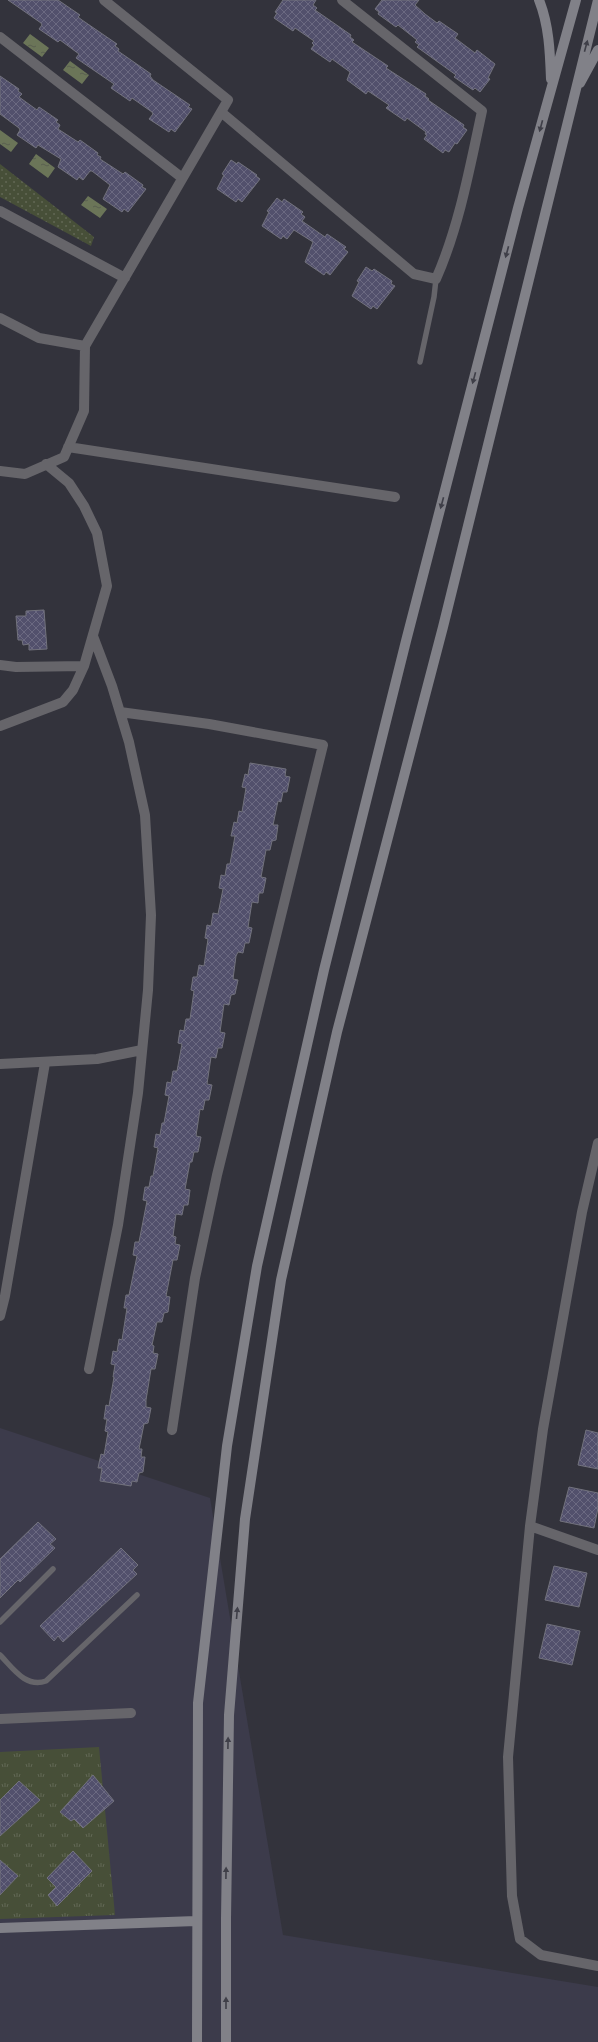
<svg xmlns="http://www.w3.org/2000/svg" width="598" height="2042" font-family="'Alegreya Sans',sans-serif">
<defs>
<pattern id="grass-tufts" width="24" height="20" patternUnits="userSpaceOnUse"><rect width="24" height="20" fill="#474f38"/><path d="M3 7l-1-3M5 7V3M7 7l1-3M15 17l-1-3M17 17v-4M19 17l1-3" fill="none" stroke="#626855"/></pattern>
<pattern id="park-dots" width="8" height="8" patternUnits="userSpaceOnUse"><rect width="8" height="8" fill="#474f38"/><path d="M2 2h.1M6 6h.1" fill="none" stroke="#626855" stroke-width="1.8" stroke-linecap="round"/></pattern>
<pattern id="water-ripples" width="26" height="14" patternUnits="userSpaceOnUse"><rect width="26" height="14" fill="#6b7558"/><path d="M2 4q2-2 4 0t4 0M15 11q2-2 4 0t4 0" fill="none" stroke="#5a5f50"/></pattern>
<pattern id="building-cross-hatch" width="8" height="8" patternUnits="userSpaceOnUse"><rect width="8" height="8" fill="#52506c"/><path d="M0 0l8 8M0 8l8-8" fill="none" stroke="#6b6981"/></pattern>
</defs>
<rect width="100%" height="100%" fill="#33333c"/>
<!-- built -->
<path fill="#3c3b4b" d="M0,1428L210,1498L283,1935L598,1987V2042H0Z"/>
<!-- grass -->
<path fill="url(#grass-tufts)" d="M99,1747L115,1915L0,1919V1752Z"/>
<!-- park -->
<path fill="url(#park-dots)" d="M0,164L94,237L91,246L0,197Z"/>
<!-- water -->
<path fill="url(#water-ripples)" d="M30,34L49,48L42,57L23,43Z
M70,61L89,75L82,84L63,70Z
M0,130L18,143L11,152L0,144Z
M36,154L55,168L48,178L29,164Z
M88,196L107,209L100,218L81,205Z"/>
<!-- building -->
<path fill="url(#building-cross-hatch)" stroke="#72727d" d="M8,0H58L80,15L78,17L82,20L117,44L115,46L119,49L118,51L151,74L150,76L153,80L190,105L188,107L192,109L175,132L171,129L169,132L149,119L153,114L152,112L132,98L130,101L111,88L114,84L76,58L79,54L60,40L58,42L39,29L42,25L41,23Z
M283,0H316L313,5L317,8L315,10L351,35L350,37L354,40L352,42L388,66L386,68L426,94L425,96L429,99L428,100L464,125L463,127L467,130L457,144L455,143L449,152L445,150L443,153L424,139L427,135L425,134L426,132L407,118L405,121L386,108L389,105L368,91L366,94L347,80L350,72L332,59L330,62L311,49L314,45L312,43L314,41L295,28L293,31L274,18L277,13L275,12Z
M382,0H419L415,5L425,14L437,23L439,21L458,34L455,38L475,53L477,50L495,64L488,78L490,79L480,92L475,88L473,90L454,77L456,75L417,47L419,45L415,42L417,40L398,25L396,27L378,14L379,12L375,9Z
M0,76L19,89L18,91L22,94L19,97L37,110L39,107L58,120L56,122L60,125L58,129L78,142L80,140L98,153L97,155L101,157L100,159L123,174L125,172L143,185L142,187L146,189L128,212L124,209L122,212L103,199L110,185L92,171H90L83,180L79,177L77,180L58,167L61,159L38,145L36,148L17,135L20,130L19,128L0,114Z
M231,160L237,164L238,162L257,175L256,176L260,179L242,202L238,199L236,202L217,189L224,175L222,174Z
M277,198L282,202L284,199L303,212L301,214L305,217L302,221L325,237L327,234L346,247L344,249L348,252L330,275L326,272L324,275L305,262L313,242L294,230L287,239L283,236L281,239L262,226L269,212L267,211Z
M366,267L372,271L374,269L392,281L391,284L395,286L377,309L373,306L371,309L352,296L359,282L357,281Z
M44,610L47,649L29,650V644L23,645L22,640H18L16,616H26V611Z
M250,763L286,769L285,776L290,777L287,792H283L281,802L278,801L273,825H278L276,840L272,841L270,850H266L261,877L266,878L263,893H259L258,903L252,902L248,927L252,928L249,943H245L243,953L238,952L236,956L233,979L238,980L235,994L231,995L229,1005L224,1004L220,1032L225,1033L222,1048H218L216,1058L211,1057L207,1084L212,1085L209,1100H205L203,1110L200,1109L196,1136L201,1137L198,1152H194L192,1162H190L185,1189L190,1190L188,1205H184L182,1215L176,1214L173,1236L176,1237L175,1244L180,1245L177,1260H173L166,1296L170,1297L168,1312L164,1313L162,1322H157L152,1345L154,1346L153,1353L158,1354L155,1369H151L146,1400V1407L151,1408L148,1423L144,1424L139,1449H142L141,1457H145L143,1472L139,1473L137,1482L132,1481L131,1486L100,1481L102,1468H98L101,1454L104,1455L108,1432L105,1431L107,1419H104L106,1405L109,1406L114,1377H113L115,1365L111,1364L113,1351L117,1352L119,1339L122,1340L127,1308H124L126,1295H129L137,1256L133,1255L135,1242H139L147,1201L143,1200L145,1187H149L151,1176H153L158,1148L154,1147L156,1134L160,1135L162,1123H164L169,1096L165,1095L167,1082L171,1083L173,1071H177L182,1044L178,1043L180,1030L184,1031L186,1019H190L194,991L191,990L193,977H197L199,965L204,966L208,939L205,938L207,925L211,926L213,913L218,914L223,889L219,888L221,875L225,876L227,864H230L235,836H231L234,822L237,823L239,811L242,812L246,788L242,787L245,774L248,775Z
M586,1430L598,1433V1469L578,1465Z
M569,1487L598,1493V1508L594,1528L560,1521Z
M38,1522L56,1539L50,1544L55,1548L20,1582L18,1580L0,1598V1559Z
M121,1548L138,1565L133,1570L137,1574L63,1642L58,1636L54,1641L40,1626Z
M554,1566L587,1573L579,1607L545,1600Z
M547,1624L580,1631L572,1665L539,1658Z
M93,1775L114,1801L83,1828L74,1819L71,1821L60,1812Z
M19,1781L40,1800L0,1836V1800Z
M73,1851L92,1871L57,1906L48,1895L56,1887L47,1878Z
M0,1860L18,1876L0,1895Z"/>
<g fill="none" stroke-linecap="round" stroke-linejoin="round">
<!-- lane -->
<path stroke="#66656a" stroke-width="5.5" d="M420,362L434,297L436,279
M0,1622L53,1569
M0,1655C13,1668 25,1688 46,1681L137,1595"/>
<!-- street -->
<path stroke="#66656a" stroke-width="10" d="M0,37L181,177
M221,112L414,274L436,279C459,227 470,167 482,111L342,0
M0,211L125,278
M0,318L39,338L85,346
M68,447L395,497
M0,471L25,474L64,457L84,411L85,346L228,100L104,0
M0,665L16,667L84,666
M120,712L209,724L323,745L217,1175L195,1278L172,1430
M0,726L63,702L73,690L84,666L107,586L97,533L84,506L69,483L46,464
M0,1064L97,1059L142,1050
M598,1143L582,1212L543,1429L530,1526L508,1757L512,1896L520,1939L541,1955L598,1966
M0,1316L5,1296L45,1063
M89,1369L118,1225L138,1093L148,990L151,915L145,815L129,742L112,686L93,636
M530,1526L598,1550
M0,1719L131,1713"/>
<!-- secondary -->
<path stroke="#818188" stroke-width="10" d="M539,0C549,25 550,52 551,79
M580,83L598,50
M0,1928L196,1921
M197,2042L198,1703L227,1446L257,1266L324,970L406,641L518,208L576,0
M226,2042V1919L229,1715L245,1519L281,1280L337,1032L443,627L598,0"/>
</g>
<!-- one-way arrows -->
<defs><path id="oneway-solid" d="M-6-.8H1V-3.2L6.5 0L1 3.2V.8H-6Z"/></defs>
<g fill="#3f3f48">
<use href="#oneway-solid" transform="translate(586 46) rotate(-75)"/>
<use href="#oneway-solid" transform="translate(541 126) rotate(105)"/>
<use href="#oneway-solid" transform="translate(507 252) rotate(105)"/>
<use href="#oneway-solid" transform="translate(474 378) rotate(105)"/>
<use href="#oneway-solid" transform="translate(442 503) rotate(105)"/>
<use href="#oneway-solid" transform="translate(237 1613) rotate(-85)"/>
<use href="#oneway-solid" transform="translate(228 1743) rotate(-89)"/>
<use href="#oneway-solid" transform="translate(226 1873) rotate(-89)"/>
<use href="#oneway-solid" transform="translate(226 2003) rotate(-90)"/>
</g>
</svg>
